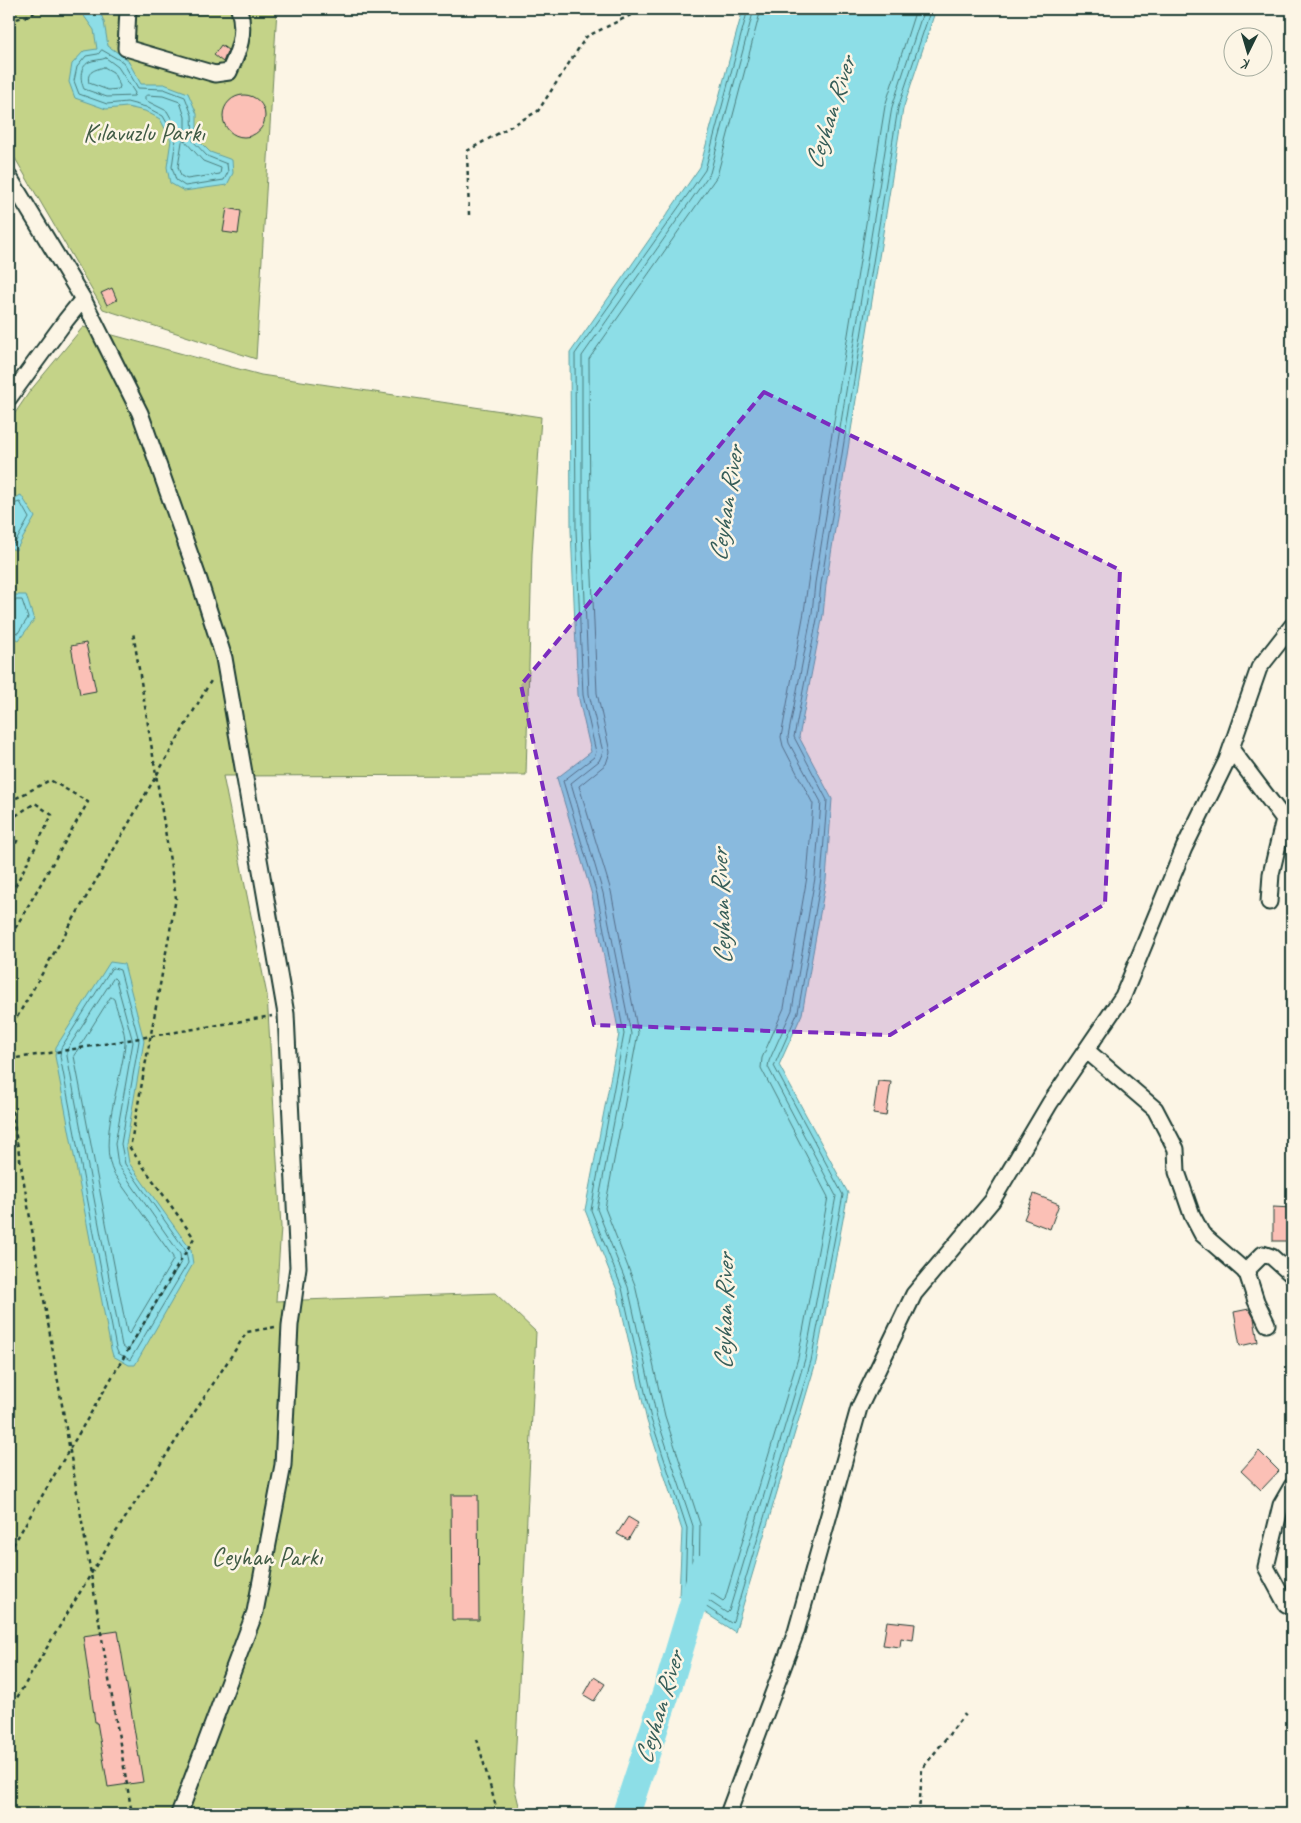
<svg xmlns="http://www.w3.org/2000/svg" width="1301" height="1823" font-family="Caveat,sans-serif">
<rect width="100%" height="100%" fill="#fcf5e5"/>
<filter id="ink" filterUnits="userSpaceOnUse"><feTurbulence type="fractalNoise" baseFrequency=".02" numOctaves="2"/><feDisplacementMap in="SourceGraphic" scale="10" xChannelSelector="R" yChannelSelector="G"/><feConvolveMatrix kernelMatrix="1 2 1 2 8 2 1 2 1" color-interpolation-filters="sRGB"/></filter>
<g filter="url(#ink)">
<!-- green -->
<path fill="#c4d388" stroke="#72885e" d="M9,9H277L256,359L103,309L9,148Z
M83,327L261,375L541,417L532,554L526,775L223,776L267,995L281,1227L276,1301L495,1293L536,1332L514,1785L521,1814H9V422L30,391Z"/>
<!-- water -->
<path fill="#8ddee7" stroke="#619e9f" d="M79,9H99L104,22L108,46L127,59L141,84H164L188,93L197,114V139L210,152L232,160L233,173L227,185L184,191L170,183L167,167L171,140L160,119L145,111L127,107L106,109L75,98L69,82L72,64L84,51L97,49L94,30Z
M743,9H936L903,109L826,585L823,615L799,737L832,799L826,880L802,1014L779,1065L848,1193L816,1362L735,1632L679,1596L682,1530L647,1421L617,1290L585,1210L619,1034L592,895L557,778L591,752L578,695L571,530L570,353L700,167Z
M21,495L35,517L16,550L9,548V501Z
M9,595H26L34,620L19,640L9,635Z
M110,962L124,964L144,1041L126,1145L129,1163L191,1250L193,1264L135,1365H129L113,1356L111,1349L55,1056L56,1047Z"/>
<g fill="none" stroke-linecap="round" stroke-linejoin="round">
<!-- shore -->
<path stroke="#4b7d7c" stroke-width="1" d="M748,9L705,170L575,354L576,530L583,695L596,752L594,757L563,781L597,894L624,1034L591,1210L622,1288L651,1419L687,1528L685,1593L731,1623L733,1621L811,1361L843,1195L774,1066L798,1012L821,879L827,800L794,737L818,614L821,584L898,108L931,9
M754,9L710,173L582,356V530L589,694L603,752L599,761L571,783L603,893L631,1034L597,1209L628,1287L657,1418L693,1526L691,1589L727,1613L729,1611L805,1359L836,1196L768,1067L769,1061L792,1010L815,878L821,802L789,743L788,737L812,613L815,583L892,107L924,9
M761,9L717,176L589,359L590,530L597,693L610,752L606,764L579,786L611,891L638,1033L605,1208L635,1285L665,1416L700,1524L699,1585L723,1601L725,1599L798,1358L828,1197L761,1068L762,1058L784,1008L807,877L813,804L783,746L781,737L804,612L808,582L885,106L916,9
M102,50L123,62L138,88L164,89L185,97L192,115L193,141L207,156L227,164L228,172L224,180L185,186L176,180L172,167L176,139L163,116L146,107L127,102L107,104L79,94L74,81L77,67L86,56L98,54Z
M106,58L118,67L135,93L134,96L107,97L84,89C80,80 79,68 89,62C93,60 102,60 106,58Z
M104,67L113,72L120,86L119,89L108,90L89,83C86,71 95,70 104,67Z
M147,95L163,96L180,102L185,117V136H181L167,111L145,100V97Z
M184,140L203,161L221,168L220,174L187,179L181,176L178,167L182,142Z
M9,505L20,502L29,518L15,543L9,544
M9,600H22L28,618L18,633L9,631
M114,968L120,970L139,1041L121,1144L125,1164L186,1251L188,1263L130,1360L118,1353L116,1348L60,1056L61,1048L111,969Z
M114,978L116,980L133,1042L115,1144L118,1165L180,1254L181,1262L128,1351L122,1346L67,1056V1050Z
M111,997L114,999C117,1011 126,1032 125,1044C122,1080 97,1141 114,1174L173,1257V1260L129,1334L127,1332L74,1056Z"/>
<!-- river -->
<path stroke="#8ddee7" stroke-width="28" d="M626,1814L669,1684L704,1568"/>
</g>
<!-- building -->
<path fill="#fbc0b6" stroke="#1f3d34" d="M221,45L228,50L223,62L214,55Z
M223 116a21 21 0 1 1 42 0a21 21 0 1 1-42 0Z
M227,208L241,211L238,234L223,232Z
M112,288L117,300L107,305L101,293Z
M86,643L96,691L80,694L71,646Z
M878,1081L891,1082L886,1116L873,1114Z
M1034,1194L1059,1204L1050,1229L1024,1219Z
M1273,1207L1292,1208V1241H1273Z
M1249,1309L1254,1318L1258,1342L1240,1346L1234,1312Z
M1259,1451L1279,1471L1261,1490L1241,1471Z
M451,1495H478L479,1620H452Z
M628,1517L638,1523L628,1540L617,1534Z
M887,1621L915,1624L913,1640L901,1638L900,1647L883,1645Z
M118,1631L143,1782L108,1787L97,1722H95L83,1636Z
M594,1677L605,1684L594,1701L584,1695Z"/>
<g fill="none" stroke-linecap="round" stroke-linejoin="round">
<defs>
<path id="minor" d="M128,9L126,48L215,74L229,72C239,51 246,32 239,9
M9,177L83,299L140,413L199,580L224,658L286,1014L298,1267L290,1325L283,1465L255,1612L179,1814
M9,398L66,320L83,299
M1231,749L1284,819L1271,874L1269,902
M1086,1050L1155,1109L1176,1149L1177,1172L1192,1215L1202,1234L1247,1273L1256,1301L1267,1324
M1245,1272L1263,1254L1272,1257L1292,1275
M1292,1486L1281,1505L1266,1567L1286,1604L1292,1607
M728,1814L796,1632L859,1408L914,1294L992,1201L1050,1103L1123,996L1184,848L1227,760L1259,668L1292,626"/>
</defs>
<!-- minor casing -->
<use href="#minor" stroke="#1f3d34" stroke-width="19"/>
<!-- path -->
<path stroke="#1f3d34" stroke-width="2.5" stroke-dasharray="4 4" stroke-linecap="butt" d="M9,21L31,15L38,9
M469,215L467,151L538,111L586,37L643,9
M9,802L50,780L88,802L9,939
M9,820L35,803L52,815L9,898
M9,858L18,839
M9,1031L212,679
M9,1059L44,1054L272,1016
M9,1095L132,1814
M9,1552L194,1238L130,1148L176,898L133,632
M9,1711L116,1532L247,1332L275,1327
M477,1739L498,1814
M919,1814L922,1769L965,1714"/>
<!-- minor -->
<use href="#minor" stroke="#fcf5e5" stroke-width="15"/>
</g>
</g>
<!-- marked area -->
<path fill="#7b2cbf" fill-opacity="0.2" stroke="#7b2cbf" stroke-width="4" stroke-dasharray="10 6" stroke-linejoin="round" d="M764,392L1120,570L1105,904L890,1035L594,1025L521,685Z"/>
<g text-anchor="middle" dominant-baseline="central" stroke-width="5" stroke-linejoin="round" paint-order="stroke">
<!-- park labels -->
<g font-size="25" fill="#405b45" stroke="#fcf5e5">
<text x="144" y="133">Kılavuzlu Parkı</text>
<text x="267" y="1557">Ceyhan Parkı</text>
</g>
<!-- water labels -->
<g font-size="26" font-style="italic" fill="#355d58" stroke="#fcf5e5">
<text transform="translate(830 113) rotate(-72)">Ceyhan River</text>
<text transform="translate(726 504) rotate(-81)">Ceyhan River</text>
<text transform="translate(721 907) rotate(-92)">Ceyhan River</text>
<text transform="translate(724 1312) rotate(-89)">Ceyhan River</text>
<text transform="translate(659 1708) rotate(-73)">Ceyhan River</text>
</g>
</g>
<!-- margin -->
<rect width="1301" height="1823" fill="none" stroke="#fcf5e5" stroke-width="30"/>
<rect x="15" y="15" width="1271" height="1793" fill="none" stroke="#1f3d34" stroke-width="2" filter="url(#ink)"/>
<!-- north arrow -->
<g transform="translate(1248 52) rotate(185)"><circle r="24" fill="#fcf5e5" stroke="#a4ab9e"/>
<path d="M0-4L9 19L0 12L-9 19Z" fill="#1f3d34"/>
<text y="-8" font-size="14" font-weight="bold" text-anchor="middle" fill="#1f3d34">K</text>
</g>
</svg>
